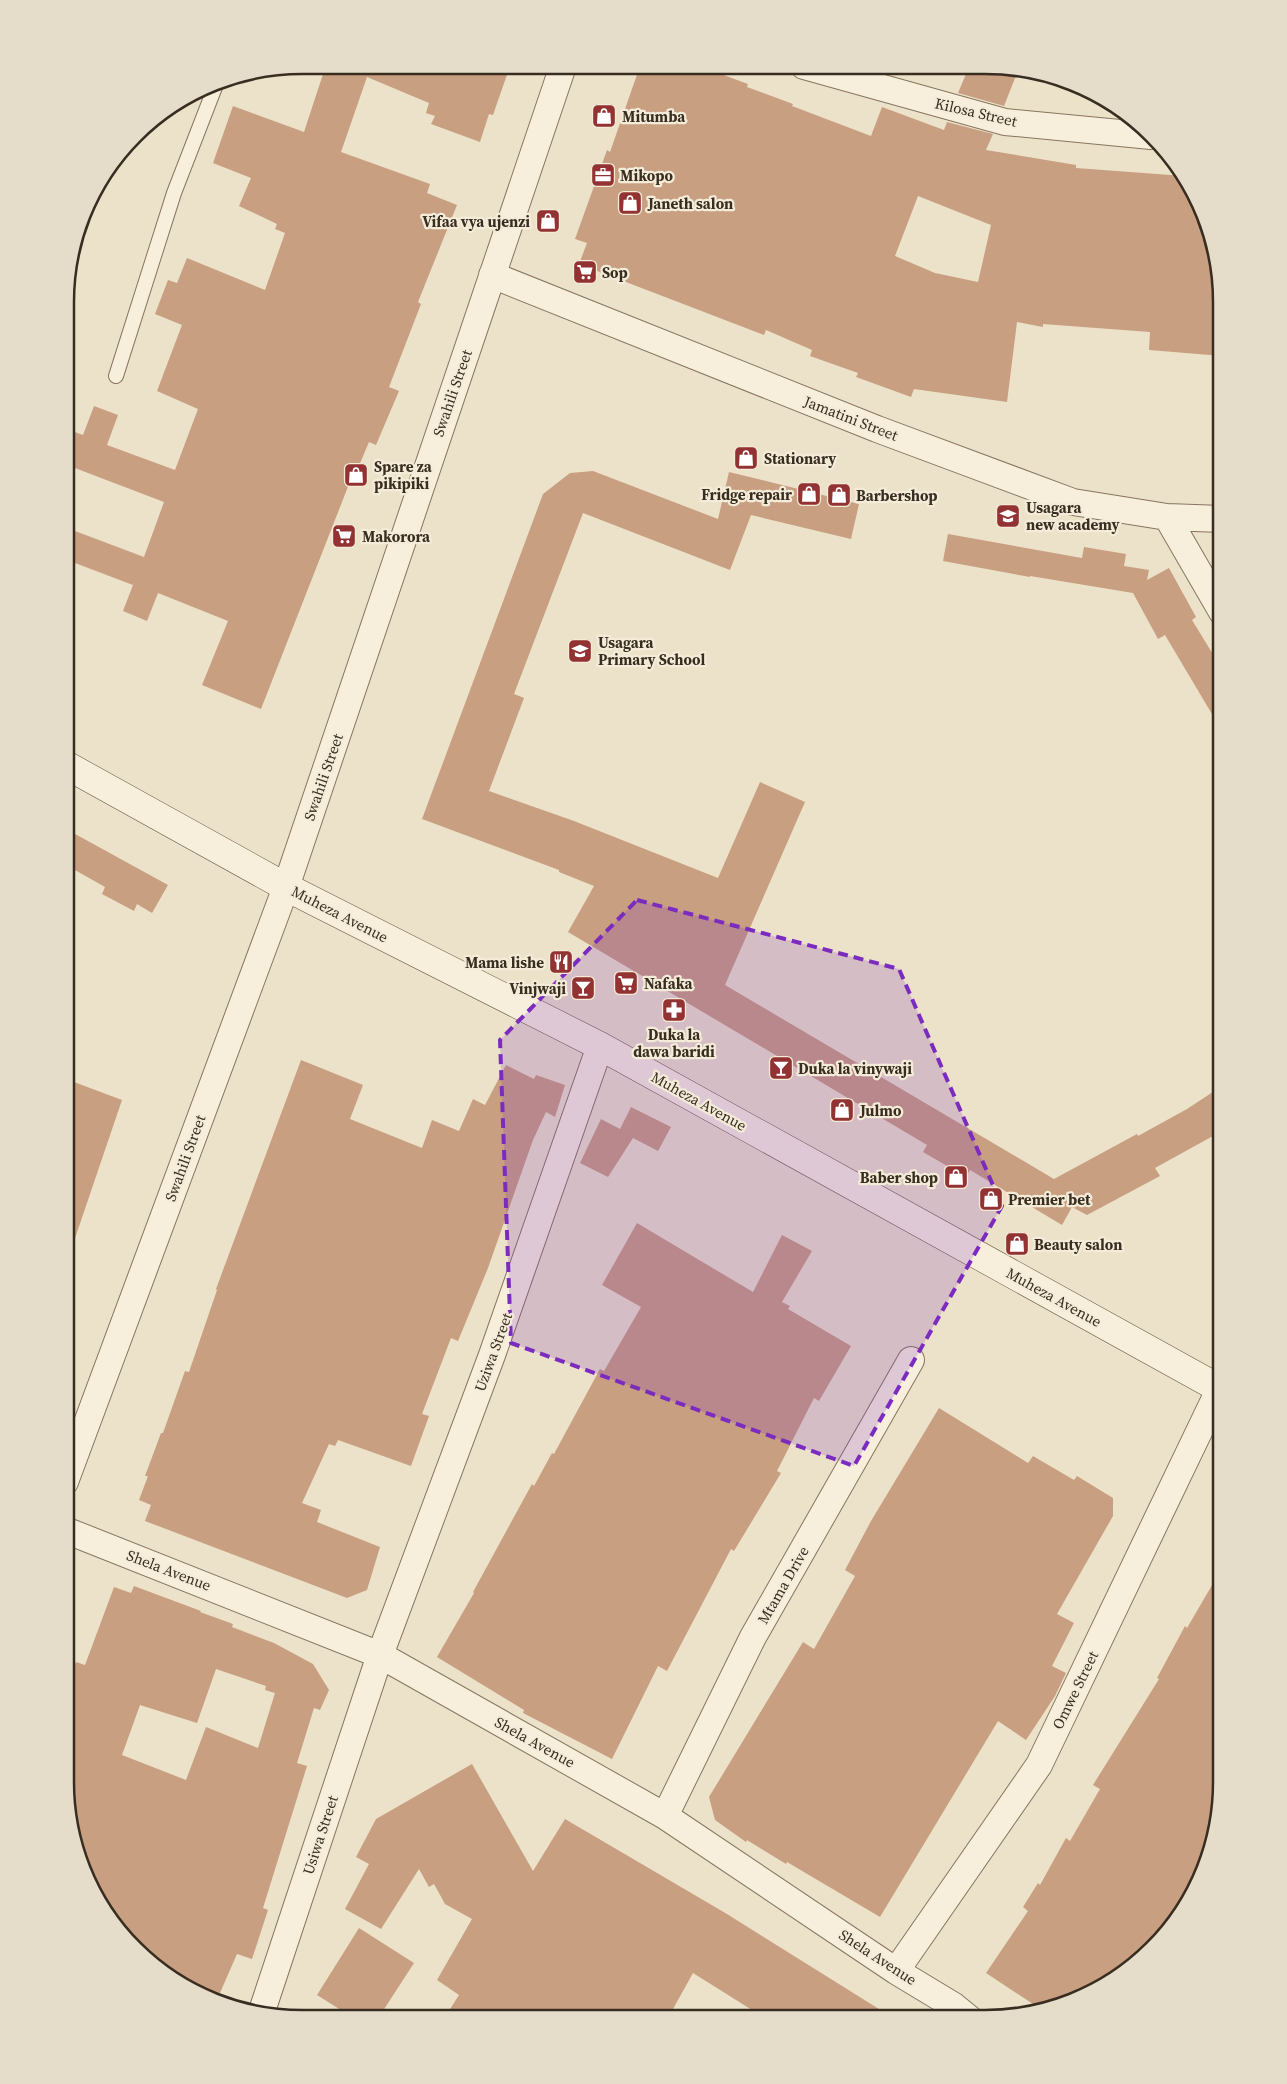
<svg xmlns="http://www.w3.org/2000/svg" width="1287" height="2084" font-family="'Source Serif 4',serif">
<rect width="100%" height="100%" fill="#ece2c9"/>
<!-- building -->
<path fill="#c89f81" fill-rule="evenodd" d="M326,65L510,66L493,115L489,114L480,142L431,124L435,116L426,113L429,103L367,77L341,152L430,184L427,193L457,205L418,302L421,304L389,387L399,391L376,445L369,442L353,480L351,479L261,709L202,685L228,621L158,593L147,621L123,611L133,585L67,560V528L144,557L164,502L67,465V429L83,435L94,406L118,415L107,445L175,470L198,409L157,391L182,325L155,314L168,280L177,283L187,258L265,290L285,233L275,229L277,224L239,206L251,178L213,163L233,106L304,132Z
M640,66H699L748,84L747,87L793,104L792,106L871,136L882,107L944,130L947,122L993,134L986,150L1076,165V168L1184,176L1204,211L1222,302V356L1149,350L1150,332L1043,324V327L1017,322L1007,402L914,389L911,397L856,377L858,373L810,356L812,350L766,330L764,335L579,264L587,243L575,239L607,150L610,152ZM918,196L991,225L978,282L935,273L895,256Z
M969,67L1019,68L1004,106L958,93Z
M593,471L718,519L729,472L859,504L851,539L751,515L730,570L583,513L514,694L524,698L489,791L574,821L718,878L760,782L805,802L725,985L1054,1179L1137,1134L1138,1136L1187,1109L1222,1086V1131L1155,1168L1160,1176L1087,1215L1072,1207L1062,1225L970,1170L966,1177L923,1152L927,1145L568,932L594,886L559,872V870L422,819L543,494L570,473Z
M948,534L1082,558L1084,547L1126,554L1124,566L1149,570L1147,580L1169,568L1196,617L1192,620L1222,669V731L1165,635L1158,639L1133,593L1030,576V577L943,561Z
M66,829L168,885L152,913L137,904L134,911L102,894L105,887L66,865Z
M301,1060L363,1085L350,1119L422,1148L432,1120L459,1131L473,1099L485,1105L506,1065L534,1079L536,1075L565,1085L555,1117L546,1112L533,1140L488,1268L458,1341L451,1338L422,1414L429,1416L411,1466L338,1440L335,1446L329,1444L302,1503L321,1510L317,1522L380,1547L367,1590L347,1598L145,1521L151,1505L139,1500L148,1476H145L161,1433H163L185,1371L189,1372L217,1290L216,1289Z
M66,1079L122,1100L71,1250L66,1249Z
M631,1107L671,1127L658,1151L633,1138L608,1177L580,1163L601,1119L620,1129Z
M637,1223L753,1292L782,1235L812,1251L782,1302L790,1306L788,1309L851,1346L819,1401L814,1398L777,1471L781,1473L734,1551L731,1549L667,1671L658,1666L612,1759L523,1713L524,1710L437,1657L474,1593L473,1592L532,1484L534,1486L552,1453L554,1454L600,1369L604,1371L641,1307L602,1285Z
M939,1408L1028,1463L1033,1456L1074,1480L1077,1476L1113,1498V1516L1057,1614L1074,1623L1052,1666L1066,1673L1055,1696L1026,1740L998,1721L880,1917L787,1862L786,1864L747,1840L746,1842L715,1820L709,1797L803,1642L814,1649L855,1576L845,1570L871,1521Z
M1222,1568L1221,1798L1210,1857L1164,1929L1168,1932L1129,1970L1076,2001L1039,2008L986,1973L1028,1911L1023,1907L1038,1883L1040,1885L1066,1838L1070,1841L1100,1789L1093,1785L1159,1679L1157,1678L1185,1626L1187,1628Z
M134,1586L201,1611L200,1612L233,1624L232,1627L274,1643L313,1664L329,1690L320,1710L314,1708L297,1763L307,1766L263,1908L268,1910L252,1959L237,1954L216,2002L158,1970L114,1926L83,1873L65,1782V1691L76,1662L85,1665L114,1587L131,1593ZM216,1669L266,1686L265,1690L275,1693L258,1748L206,1727L186,1780L122,1755L140,1705L197,1723Z
M472,1764L533,1871L565,1819L727,1914L895,2019L765,2018L693,1973L668,2018L445,2017L459,1995L437,1980L472,1919L445,1904L434,1884L429,1887L419,1869L381,1929L345,1909L369,1864L356,1857L376,1819Z
M359,1928L414,1963L379,2017H352L317,1995Z"/>
<g fill="none" stroke-linecap="round" stroke-linejoin="round">
<defs>
<path id="lane" d="M116,376L174,193L217,82"/>
<path id="street" d="M804,66L1005,122L1151,136
M492,275L877,429L1073,502L1167,517L1222,519
M1167,517L1222,612
M65,1482L286,887L563,66
M65,1530L380,1655L665,1816L896,1971L954,2006L970,2019
M665,1816L753,1637L911,1360
M896,1971L1039,1765L1220,1388
M261,2014L380,1655L492,1355L600,1046"/>
<path id="secondary" d="M66,765L286,887L600,1046L1222,1390"/>
</defs>
<!-- lane casing -->
<use href="#lane" stroke="#88755e" stroke-width="16"/>
<!-- street casing -->
<use href="#street" stroke="#88755e" stroke-width="28"/>
<!-- secondary casing -->
<use href="#secondary" stroke="#6a5641" stroke-width="29"/>
<!-- lane -->
<use href="#lane" stroke="#f7efdc" stroke-width="14"/>
<!-- street -->
<use href="#street" stroke="#f7efdc" stroke-width="26"/>
<!-- secondary -->
<use href="#secondary" stroke="#f7efdc" stroke-width="28"/>
</g>
<!-- marked area -->
<path fill="#7b2cbf" fill-opacity="0.2" stroke="#7b2cbf" stroke-width="4" stroke-dasharray="10 6" stroke-linejoin="round" d="M637,900L899,969L1002,1206L854,1466L511,1343L500,1040Z"/>
<!-- icons -->
<defs>
<symbol id="shop-square" viewBox="-11 -11 22 22"><rect x="-9" y="-9" width="18" height="18" rx="4" fill="#933232" stroke="#f4ecd8"/><path d="M-5-2.5h2.3a2.7 3.5 0 0 1 5.4 0H5L5.5 6h-11ZM-1.5-2.5h3a1.5 2.3 0 0 0-3 0Z" fill="#fff"/></symbol>
<symbol id="office-square" viewBox="-11 -11 22 22"><rect x="-9" y="-9" width="18" height="18" rx="4" fill="#933232" stroke="#f4ecd8"/><path d="M-6-3h4V-5.5h4V-3h4V5H-6ZM-1-4.5V-3h2v-1.5ZM-6 0V1H6V0Z" fill="#fff"/></symbol>
<symbol id="supermarket-square" viewBox="-11 -11 22 22"><rect x="-9" y="-9" width="18" height="18" rx="4" fill="#933232" stroke="#f4ecd8"/><path d="M-6-5.5h2.5l.6 2H6L4.5 2H-2.5L-4.4-4H-6ZM-1.5 3.2a1.3 1.3 0 1 0 .1 0ZM3 3.2a1.3 1.3 0 1 0 .1 0Z" fill="#fff"/></symbol>
<symbol id="school-square" viewBox="-11 -11 22 22"><rect x="-9" y="-9" width="18" height="18" rx="4" fill="#933232" stroke="#f4ecd8"/><path d="M0-5L7-2L0 1L-7-2ZM-4 1L0 2.5L4 1V4Q0 6-4 4Z" fill="#fff"/></symbol>
<symbol id="restaurant-square" viewBox="-11 -11 22 22"><rect x="-9" y="-9" width="18" height="18" rx="4" fill="#933232" stroke="#f4ecd8"/><path d="M-5-6h1v4h1v-4h1v4h1v-4h1v5L-1.5 .5V6h-2V.5L-5-1ZM5-6V6H3V1.5H1.5Q1.5-4 5-6Z" fill="#fff"/></symbol>
<symbol id="bar-square" viewBox="-11 -11 22 22"><rect x="-9" y="-9" width="18" height="18" rx="4" fill="#933232" stroke="#f4ecd8"/><path d="M-6-5H6L.8 .8V4.5H3.5V6h-7V4.5H-.8V.8Z" fill="#fff"/></symbol>
<symbol id="pharmacy-square" viewBox="-11 -11 22 22"><rect x="-9" y="-9" width="18" height="18" rx="4" fill="#933232" stroke="#f4ecd8"/><path d="M-2-6h4v4h4v4h-4v4h-4v-4h-4v-4h4Z" fill="#fff"/></symbol>
</defs>
<g fill-rule="evenodd">
<use href="#shop-square" x="590" y="102" width="28" height="28"/>
<use href="#office-square" x="589" y="161" width="28" height="28"/>
<use href="#shop-square" x="616" y="189" width="28" height="28"/>
<use href="#shop-square" x="534" y="207" width="28" height="28"/>
<use href="#supermarket-square" x="571" y="258" width="28" height="28"/>
<use href="#shop-square" x="732" y="444" width="28" height="28"/>
<use href="#shop-square" x="342" y="461" width="28" height="28"/>
<use href="#shop-square" x="795" y="480" width="28" height="28"/>
<use href="#shop-square" x="825" y="481" width="28" height="28"/>
<use href="#school-square" x="994" y="502" width="28" height="28"/>
<use href="#supermarket-square" x="330" y="522" width="28" height="28"/>
<use href="#school-square" x="566" y="637" width="28" height="28"/>
<use href="#restaurant-square" x="547" y="948" width="28" height="28"/>
<use href="#supermarket-square" x="612" y="969" width="28" height="28"/>
<use href="#bar-square" x="569" y="974" width="28" height="28"/>
<use href="#pharmacy-square" x="660" y="996" width="28" height="28"/>
<use href="#bar-square" x="767" y="1054" width="28" height="28"/>
<use href="#shop-square" x="828" y="1096" width="28" height="28"/>
<use href="#shop-square" x="942" y="1163" width="28" height="28"/>
<use href="#shop-square" x="977" y="1185" width="28" height="28"/>
<use href="#shop-square" x="1003" y="1230" width="28" height="28"/>
</g>
<g text-anchor="middle" dominant-baseline="central" stroke-width="4.5" stroke-linejoin="round" paint-order="stroke">
<!-- street labels -->
<g font-size="15" fill="#392d21" stroke="#f4ecd8">
<text transform="translate(976 112) rotate(13)">Kilosa Street</text>
<text transform="translate(452 393) rotate(-71)">Swahili Street</text>
<text transform="translate(851 418) rotate(21)">Jamatini Street</text>
<text transform="translate(323 777) rotate(-71)">Swahili Street</text>
<text transform="translate(340 914) rotate(27)">Muheza Avenue</text>
<text transform="translate(699 1101) rotate(29)">Muheza Avenue</text>
<text transform="translate(185 1158) rotate(-70)">Swahili Street</text>
<text transform="translate(1054 1297) rotate(29)">Muheza Avenue</text>
<text transform="translate(493 1352) rotate(-70)">Uziwa Street</text>
<text transform="translate(169 1570) rotate(21)">Shela Avenue</text>
<text transform="translate(783 1585) rotate(-60)">Mtama Drive</text>
<text transform="translate(1075 1690) rotate(-64)">Omwe Street</text>
<text transform="translate(535 1742) rotate(29)">Shela Avenue</text>
<text transform="translate(320 1835) rotate(-72)">Usiwa Street</text>
<text transform="translate(878 1957) rotate(33)">Shela Avenue</text>
</g>
<!-- poi labels -->
<g font-size="15" font-weight="bold" fill="#392d21" stroke="#f4ecd8" text-anchor="start">
<text x="622" y="116">Mitumba</text>
<text x="620" y="175">Mikopo</text>
<text x="648" y="203">Janeth salon</text>
<text x="530" y="221" text-anchor="end">Vifaa vya ujenzi</text>
<text x="602" y="272">Sop</text>
<text x="764" y="458">Stationary</text>
<text x="374" y="466">Spare za<tspan x="374" dy="17">pikipiki</tspan></text>
<text x="792" y="494" text-anchor="end">Fridge repair</text>
<text x="856" y="495">Barbershop</text>
<text x="1026" y="507">Usagara<tspan x="1026" dy="17">new academy</tspan></text>
<text x="362" y="536">Makorora</text>
<text x="598" y="642">Usagara<tspan x="598" dy="17">Primary School</tspan></text>
<text x="544" y="962" text-anchor="end">Mama lishe</text>
<text x="644" y="983">Nafaka</text>
<text x="566" y="988" text-anchor="end">Vinjwaji</text>
<text x="674" y="1034" text-anchor="middle">Duka la<tspan x="674" dy="17">dawa baridi</tspan></text>
<text x="798" y="1068">Duka la vinywaji</text>
<text x="860" y="1110">Julmo</text>
<text x="938" y="1177" text-anchor="end">Baber shop</text>
<text x="1008" y="1199">Premier bet</text>
<text x="1034" y="1244">Beauty salon</text>
</g>
</g>
<!-- crop -->
<path d="M0 0H1287V2084H0ZM302 74H985A228 228 0 0 1 1213 302V1782A228 228 0 0 1 985 2010H302A228 228 0 0 1 74 1782V302A228 228 0 0 1 302 74Z" fill="#e5ddc9" fill-rule="evenodd"/>
<path fill="none" stroke="#392d21" stroke-width="2.5" d="M302 74H985A228 228 0 0 1 1213 302V1782A228 228 0 0 1 985 2010H302A228 228 0 0 1 74 1782V302A228 228 0 0 1 302 74Z"/>
</svg>
